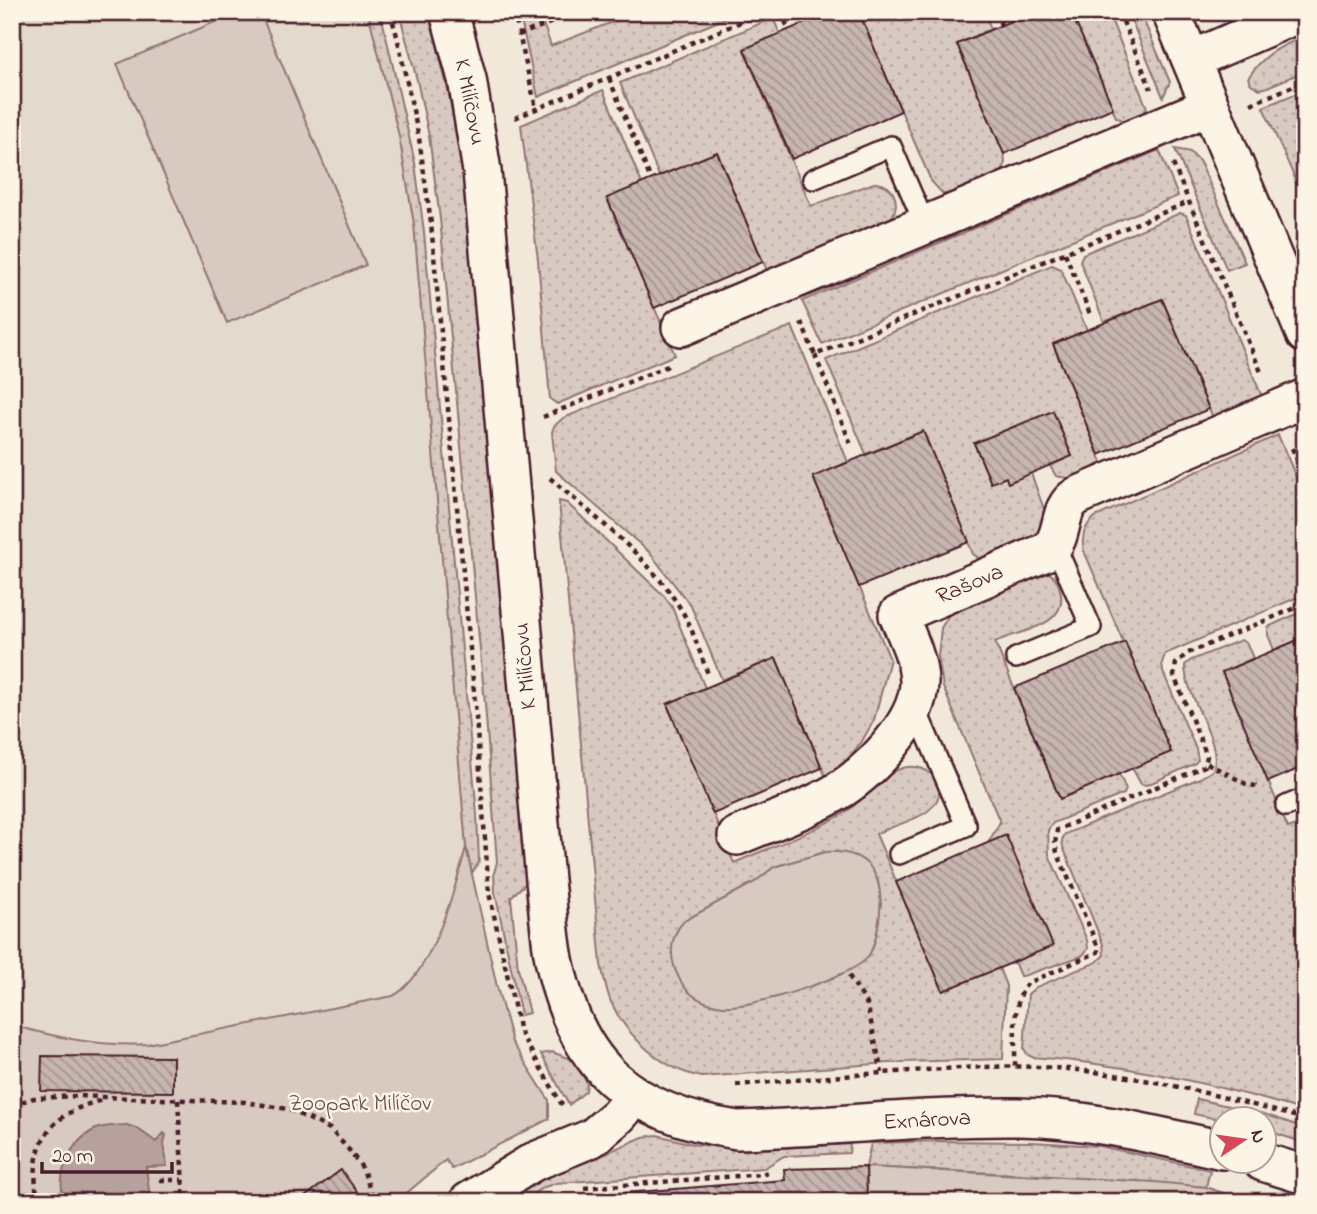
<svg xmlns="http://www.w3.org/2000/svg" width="1317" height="1214" font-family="'Indie Flower',sans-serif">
<defs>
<pattern id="grass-dots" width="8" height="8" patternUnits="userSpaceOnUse" patternTransform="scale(1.75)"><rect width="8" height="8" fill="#d8cac0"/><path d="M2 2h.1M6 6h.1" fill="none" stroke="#bbada5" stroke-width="1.8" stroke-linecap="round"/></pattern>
<pattern id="building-back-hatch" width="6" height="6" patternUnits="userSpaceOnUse" patternTransform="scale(1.75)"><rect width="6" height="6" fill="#c7b6af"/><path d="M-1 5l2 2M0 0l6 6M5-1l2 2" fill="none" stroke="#a4938f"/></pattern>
</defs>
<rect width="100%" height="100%" fill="#f1e8da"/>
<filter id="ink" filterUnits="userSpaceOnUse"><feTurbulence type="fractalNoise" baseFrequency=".0143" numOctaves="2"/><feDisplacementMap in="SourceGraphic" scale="14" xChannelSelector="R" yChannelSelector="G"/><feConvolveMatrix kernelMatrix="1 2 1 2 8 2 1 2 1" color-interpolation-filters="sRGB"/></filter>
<g filter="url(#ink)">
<!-- built -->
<path fill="#e4d9cd" d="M12,12H238L117,64L366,265L260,12H368L399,136L414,223L466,847L445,914L428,955L416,975L400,993L393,996L147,1044L125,1045L58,1035L12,1025Z"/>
<!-- grass -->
<path fill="url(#grass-dots)" stroke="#917476" stroke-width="2" fill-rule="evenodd" d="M368,12H380L383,23L415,163L424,232L477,815L479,862L472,873L466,847L414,224L399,136Z
M399,12H429L450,99L464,173L527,882L511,897L518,968L529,1013L521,1015L495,892L494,873L497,862L485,704L440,219L429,136L417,80Z
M519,12H539L551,46L638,12H740L538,97Z
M859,12H984L991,29L957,44L1004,154C1005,160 1006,166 1002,171C994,181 956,195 943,194L931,181Z
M1071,12H1108L1149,113L1126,122L1116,117Z
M1128,12H1140L1170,82L1163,97Z
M773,18L780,34L744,50L811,206L874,183C893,183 901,201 892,217L886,220L768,273L717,152L659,176L620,83Z
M1305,36V71L1265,88L1260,89L1251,84L1248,78C1264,54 1279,47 1305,36Z
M603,90L642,184L607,199L675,355L557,404L550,399L538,260L521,125Z
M1305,90V201L1263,107Z
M1175,149L1190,152L1200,162L1245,263L1227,270Z
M1159,150L1178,196L822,344L802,301Z
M1180,213L1186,215L1263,399L1214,420L1162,299L1104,322L1080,261L1083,254Z
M1052,265L1061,269L1087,330L1053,344L1104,467L1073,479L1056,476L1050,466L1072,456L1052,411L974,443L991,483L1006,477L1008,483L1031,473L1046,515L1041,536L986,559H980L973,554L923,431L866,454L826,360Z
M792,326L848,462L813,477L890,659L874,720L861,743L828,782L776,658L722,680L691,606L649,552L556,471L552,432L554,426L563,418Z
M1278,435L1305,498V594L1165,654L1162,663L1163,672L1196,749L1198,760L1194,764L1147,785L1141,784L1132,768L1171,752L1084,551C1081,538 1084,526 1095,517Z
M559,501L567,503L664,596L672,607L705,688L667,704L734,863C768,848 809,834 841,815C862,803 877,777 900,769C924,759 952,784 933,806C923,819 891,826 876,834L943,991L999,968L1006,986L1003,1059L903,1062L702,1077C663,1070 627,1037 611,1002C606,990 604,977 601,965ZM826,852H837L856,856L878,881L881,904L873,948L812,985L777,997L740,1005L684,921L755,882L774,867Z
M1047,572C1056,576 1059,584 1061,594C1066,627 1018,631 995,642L1060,799L1119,774L1126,789L1124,794L1053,823L1048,830L1049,855L1087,940L1088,949L1082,956L1023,976H1020L1014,962L988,843L1000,822L943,687L938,656L941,628L951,611Z
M1305,610V637L1274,650L1268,635V627Z
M1241,640L1247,644L1253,658L1222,672L1288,828L1305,822V872L1296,876L1305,899V1111C1216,1084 1124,1064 1032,1057L1028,1055L1024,1049L1028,994L1036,987L1097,962L1104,955L1103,944L1063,847L1062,840L1065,834L1200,778L1212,771C1226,747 1184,695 1185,665L1191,660Z
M552,1052L573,1060L587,1083L586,1091L569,1105L541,1054Z
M1197,1099L1264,1114L1305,1128V1143L1265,1130L1264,1120H1222L1194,1114Z
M657,1135L693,1144L747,1150L850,1144L849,1153L784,1156L764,1168L556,1183L542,1188L522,1202H494L535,1178L597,1157L643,1137Z
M943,1141L1032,1142L1099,1146L1210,1170L1206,1187L1038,1175L866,1167L871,1143Z"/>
<!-- green -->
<path fill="#d8cac0" stroke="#917476" stroke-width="2" d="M238,12H260L366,265L227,323L117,64Z
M466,847L497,987L512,1042L549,1100V1119L452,1169L446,1160L396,1202H12V1025C54,1037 104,1047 147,1044L393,996C431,976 456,886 466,847Z
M825,852C876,849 886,883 878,927C876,937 874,948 868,957C853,977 748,1009 723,1006C704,1004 689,997 680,980C669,960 668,938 684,921L755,882L774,867Z
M866,1167L1155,1182L1206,1187L1249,1202H867Z"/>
<!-- water -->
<path fill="#b6a19c" stroke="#8b6d6f" stroke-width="2" d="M127,1125L138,1129L156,1142L164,1133L166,1135L164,1143L167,1166L146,1167L150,1198L168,1197L170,1202H64C56,1175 68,1144 94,1130C104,1125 115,1126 127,1125Z"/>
<!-- building -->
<path fill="url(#building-back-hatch)" stroke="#4a1f2b" stroke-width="2" d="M830,12H859L901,111L792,159L744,49Z
M1032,12H1071L1113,108L1004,154L957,44Z
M717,152L763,262L654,308L607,198Z
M1162,299L1209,409L1099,455L1053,344Z
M1053,411L1072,456L1008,483L1006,477L991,483L974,443Z
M923,431L969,542L859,587L813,477Z
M1305,637V766L1268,782L1222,672Z
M1125,642L1171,752L1060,799L1014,688Z
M776,658L822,768L713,814L667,704Z
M1006,835L1053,946L943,991L896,882Z
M42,1056L173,1057V1092L41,1091Z
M866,1167L867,1202H548L552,1199L785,1180L784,1169Z
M341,1170L361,1197L355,1202H298Z"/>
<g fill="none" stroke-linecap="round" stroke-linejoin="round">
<defs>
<path id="lane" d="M813,179L891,146L925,225
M1016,658L1091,627L1055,545
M1286,806L1305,798
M899,854L966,826L914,705"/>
<path id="street" d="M449,12L467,79L482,171L545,880C548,906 549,933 554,959C575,1066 630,1114 737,1130C830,1127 924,1116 1018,1117C1087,1118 1156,1135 1222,1150
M1171,12L1305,334
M1191,60L1302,12
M681,327L1210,106
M737,836C769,822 805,811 835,793C868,774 920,722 919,681C918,657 907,636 898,615L1048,551C1066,535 1056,509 1077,496L1305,398
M1263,1162L1305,1175
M468,1202L533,1162L592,1138L618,1116L635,1096"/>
</defs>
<!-- lane casing -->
<use href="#lane" stroke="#4a1f2b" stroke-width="24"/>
<!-- street casing -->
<use href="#street" stroke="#4a1f2b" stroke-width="42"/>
<!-- path -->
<path stroke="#4a1f2b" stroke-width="4.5" stroke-dasharray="5 5" stroke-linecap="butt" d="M390,12L397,36L419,138L431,223L475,703L489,893L520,1032L562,1105
M514,12L536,108
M781,12L789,30
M996,12L1001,25
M1119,12L1151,89
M519,35L578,12
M609,78L651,180
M1251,104L1305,81
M515,118L764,12
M1173,164L1261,372
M1065,253L1090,314
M801,322L815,355L1189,202
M815,355L852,447
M543,417L668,366
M1292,448L1305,478
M550,478C596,519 650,557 682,611C694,631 700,655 709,676
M1207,763L1246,784L1260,787
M849,976L867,1004L882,1073
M1015,1066C1016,1039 1010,1004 1028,983L1098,952V947L1057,852L1055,844L1057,830L1205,766L1207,756L1174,676L1176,663L1188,653L1305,604
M736,1085C805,1079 874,1073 943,1069C981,1067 1018,1065 1055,1068C1138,1074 1225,1097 1305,1119
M178,1100L184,1202
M12,1105L34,1098L76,1096L245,1102L288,1109L330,1129L349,1150L363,1169L374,1202
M160,1180H182
M584,1188L763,1174L767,1172
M12,1197L16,1202
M38,1202C28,1146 47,1114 102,1100"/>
<!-- lane -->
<use href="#lane" stroke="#fcf5e5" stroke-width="19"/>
<!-- street -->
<use href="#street" stroke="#fcf5e5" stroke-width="37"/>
</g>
</g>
<g text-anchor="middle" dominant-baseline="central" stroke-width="5" stroke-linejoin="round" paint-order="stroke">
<!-- street labels -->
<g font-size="23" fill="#4a1f2b" stroke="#fcf5e5">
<text transform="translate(469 102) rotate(79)">K Milíčovu</text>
<text transform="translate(970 585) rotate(-23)">Rašova</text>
<text transform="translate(526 666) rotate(-95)">K Milíčovu</text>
<text transform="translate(927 1121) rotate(-3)">Exnárova</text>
</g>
<!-- park labels -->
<g font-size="23" fill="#6e4a50" stroke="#fcf5e5">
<text x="360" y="1104">Zoopark Milíčov</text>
</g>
</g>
<!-- margin -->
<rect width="1317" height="1214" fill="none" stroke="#fcf5e5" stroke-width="42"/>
<rect x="21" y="21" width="1275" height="1172" fill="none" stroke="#4a1f2b" stroke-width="2.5" filter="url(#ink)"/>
<!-- north arrow -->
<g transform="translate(1243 1140) rotate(77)"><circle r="33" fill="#fcf5e5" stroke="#b59f9b" stroke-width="2"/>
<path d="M0-5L12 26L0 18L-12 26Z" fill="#d1495b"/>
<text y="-10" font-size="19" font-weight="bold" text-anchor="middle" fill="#4a1f2b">N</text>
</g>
<!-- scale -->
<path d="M42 1162v10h130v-10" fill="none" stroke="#4a1f2b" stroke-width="3.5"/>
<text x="52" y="1162" font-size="21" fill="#4a1f2b" stroke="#fcf5e5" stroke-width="5" paint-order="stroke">20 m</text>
</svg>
